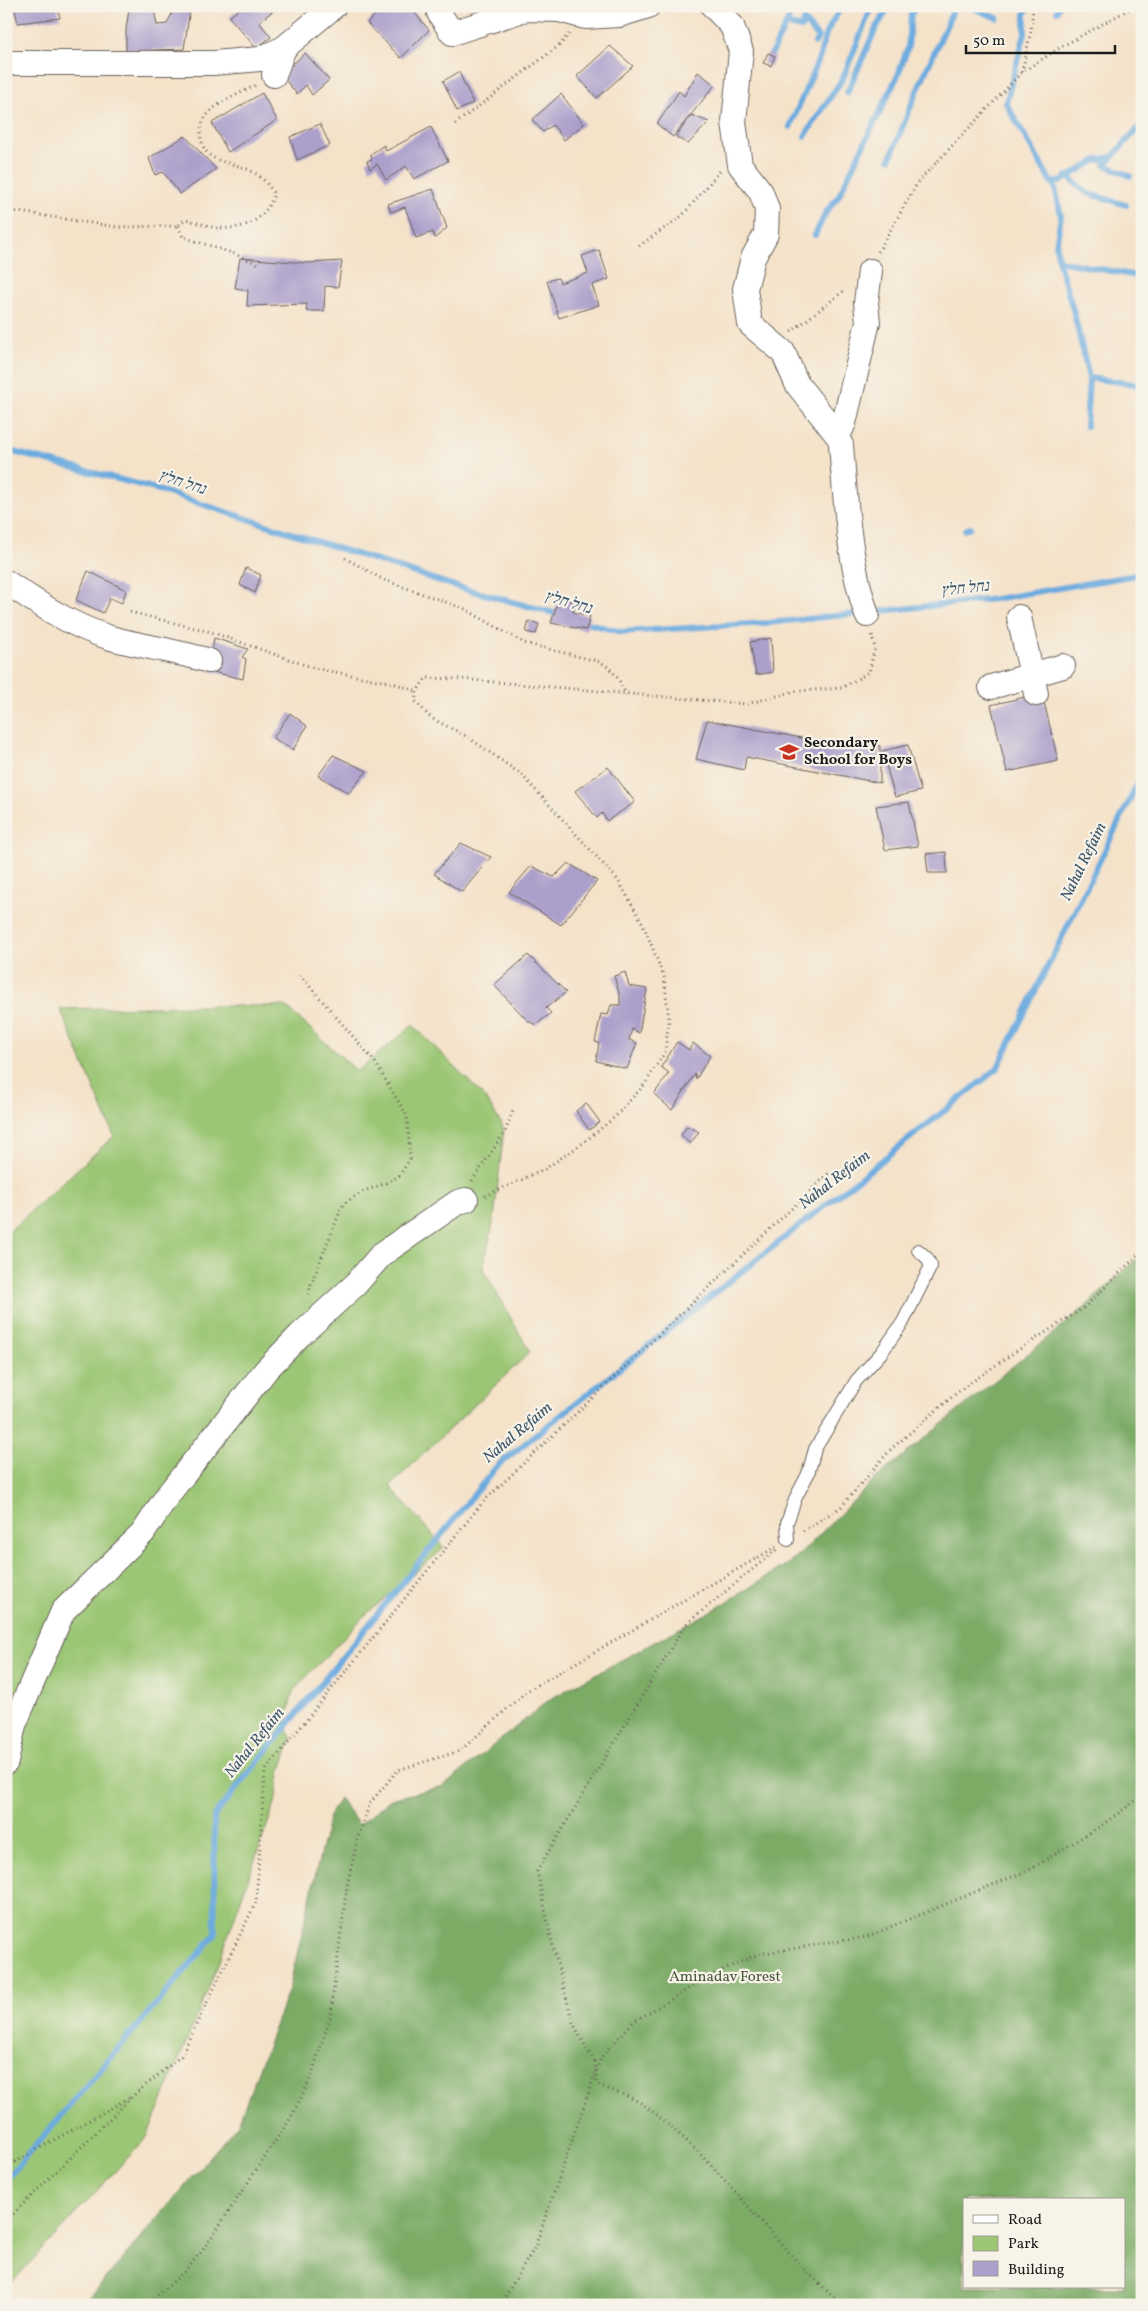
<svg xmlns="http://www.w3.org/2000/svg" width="1148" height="2311" font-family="Vollkorn,'Frank Ruhl Libre',serif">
<rect width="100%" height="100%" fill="#f7f3e8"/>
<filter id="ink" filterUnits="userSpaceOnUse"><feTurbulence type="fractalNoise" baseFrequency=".02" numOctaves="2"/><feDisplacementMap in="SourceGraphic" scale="10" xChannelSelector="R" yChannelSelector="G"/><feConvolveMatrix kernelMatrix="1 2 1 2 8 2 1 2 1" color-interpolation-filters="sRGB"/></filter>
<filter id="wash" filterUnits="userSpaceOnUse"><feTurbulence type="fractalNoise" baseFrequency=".0096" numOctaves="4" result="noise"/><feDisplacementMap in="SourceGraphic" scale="20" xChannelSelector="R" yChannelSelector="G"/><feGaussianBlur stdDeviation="1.12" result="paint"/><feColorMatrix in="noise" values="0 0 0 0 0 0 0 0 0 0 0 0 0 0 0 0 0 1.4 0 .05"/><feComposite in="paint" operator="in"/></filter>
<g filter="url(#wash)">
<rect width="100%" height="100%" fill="#f4e2c9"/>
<!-- green -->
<path fill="#9bc674" stroke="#5c7148" d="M194,1006H285L357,1071L413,1025L485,1097L504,1129L494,1218L483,1269L530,1352L390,1486L444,1548L364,1616L293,1691L285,1727L292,1739L281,1769L275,1803L217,1967L147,2137L13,2281L6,2293V1234L114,1136L60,1009Z"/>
<!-- forest -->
<path fill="#7cab66" stroke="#4c6441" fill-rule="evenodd" d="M1142,1254V2305H83L238,2124L289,1989L329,1816L339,1798L359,1825L391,1799L444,1786L550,1699L717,1608L795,1559L875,1479L1085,1307ZM964,2200H1124V2287H964Z"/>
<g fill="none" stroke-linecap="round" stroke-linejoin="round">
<!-- stream -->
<path stroke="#6cabdf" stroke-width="6" d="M968,6L997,18
M1028,6L1025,14V33L1006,103L1051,182H1060L1095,161L1111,157
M1041,7V6
M1057,11L1059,6
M786,24L801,28L804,21L818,37L815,43
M771,55L795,6
M847,93L877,26L890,6
M790,127L820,56L826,33L842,6
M805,136L843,78L872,6
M1142,141V142
M890,159L914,98L955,6
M1067,176L1087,193L1126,205
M1130,176L1105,165L1142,124
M1054,182L1061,216L1056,246L1059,263L1074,313L1089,378L1086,426
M815,235L826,212L838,197L898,75L908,47L911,14L917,6
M1059,261L1142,277
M1089,378L1142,385
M6,450L152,488L458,587L561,615
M965,530L970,527
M580,621L621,632L768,623L995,599L1142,574
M6,2180L215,1935L214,1816L498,1465L997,1069L1142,775"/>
</g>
<g id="blocks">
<!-- building -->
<path fill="#ab9fcb" d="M14,6H57L60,18L18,23Z
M243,6H279L259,22L271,37L256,48L229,17Z
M384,6H409L429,30L401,58L367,23Z
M154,9L157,25L167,24L174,9H190L184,49L126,51V29L129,10Z
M610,46L633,66L597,98L577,76Z
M305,53L329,80L312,95L306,85L297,94L281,75Z
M768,53L775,56L771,66L763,63Z
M459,72L473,103L457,111L443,81Z
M698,72L715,85L673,137L657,124L679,91L684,96Z
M262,93L277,120L228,152L212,123Z
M561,94L584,124L564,140L553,125L543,132L532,120Z
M691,115L709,122L688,144L676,137Z
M320,124L330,145L297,160L290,137Z
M431,127L448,161L414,179L406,166L386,180L377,164L370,169L367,161L372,159L371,154L384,145L386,151Z
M185,136L216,169L180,194L163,172L155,175L149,158Z
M433,189L447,228L435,238L433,232L416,238L405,207L391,212L388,204Z
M599,250L609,279L592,285L599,305L559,318L547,281L558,278L560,283L588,273L582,256Z
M240,258L308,263L342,261L338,287L325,286L324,311H306L307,304L247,306L248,290L235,288Z
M246,568L261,575L255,593L240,585Z
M88,571L126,590L122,603L110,598L103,613L76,600Z
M559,598L576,602L573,612L590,616L586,630L551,623Z
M529,621L539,624L536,634L526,632Z
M214,638L248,649L242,657L246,659L243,679L209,671Z
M771,638L773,672L756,675L750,642Z
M1042,693L1058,761L1007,772L991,705Z
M290,713L307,726L293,750L273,738Z
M707,720L849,747L859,740L880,746V783L746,757L744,770L696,759Z
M908,745L921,791L895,797L882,751Z
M333,755L367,771L349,793L318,776Z
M608,767L635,802L607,821L602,813L597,818L575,791Z
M909,802L918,846L885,850L876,806Z
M461,843L491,857L462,892L434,874Z
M946,852L947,873H928L926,854Z
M568,863L597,881L561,925L509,892L531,866L554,877Z
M528,955L566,992L546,1008L551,1013L536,1025L528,1021L494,985Z
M625,972L629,986L647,989L639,1033L632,1029L629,1040L637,1043L627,1069L596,1061L599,1043L595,1042L601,1014L608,1015L611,1005H620V996L614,976Z
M677,1042L689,1050L693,1043L710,1056L696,1079L695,1074L672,1110L654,1094L669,1073L661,1067Z
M586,1103L600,1122L589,1130L576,1111Z
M687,1126L699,1132L690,1144L681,1135Z"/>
</g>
</g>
<g filter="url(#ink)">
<use href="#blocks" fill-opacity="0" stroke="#686159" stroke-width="1"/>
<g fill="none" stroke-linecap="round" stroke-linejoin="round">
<defs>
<path id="service" d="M788,1540L787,1523L796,1497L808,1474L815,1449L856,1381L882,1352L903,1322L931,1266L927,1258L918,1250"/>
<path id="minor" d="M439,6V13L452,33L526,9L559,10L585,17L619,15L648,6
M713,6L732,26L741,51L734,122L740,165L761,192L767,209L766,234L753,258L745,289L750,324L783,352L797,384L838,436L844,423L868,322L866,303L870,271
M6,63H214L260,59L284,48L334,6
M274,75L284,48
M841,445C846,503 848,559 867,615
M6,582C39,604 73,627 111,638C144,647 177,651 209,661
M1019,617L1036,694
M991,687L1063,666
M6,1762L14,1725L63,1611L143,1533L167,1496L266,1370L300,1335L355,1285L382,1254L458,1202L466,1200"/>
</defs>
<!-- service casing -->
<use href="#service" stroke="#686159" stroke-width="14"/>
<!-- minor casing -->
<use href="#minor" stroke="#686159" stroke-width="26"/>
<!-- path -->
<path stroke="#686159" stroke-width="3" stroke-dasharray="1 4" stroke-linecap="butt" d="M1022,72L1031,31L1033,6
M455,124L560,45L569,34
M6,210L117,227L178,226L184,220C196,221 208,227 219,228C246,230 266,219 274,194C269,185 262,177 253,172C233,160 203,166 201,136C198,107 235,97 256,85
M178,226L183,237L232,253L258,264
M639,246L682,216L720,171
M878,252L918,182L1022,72L1061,47L1135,6
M791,332L845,290
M345,558L384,580L465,609L524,643L601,662C614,671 620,680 626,695
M130,612L211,632L314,668L393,683L417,691
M300,975L375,1062L407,1116L409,1140L410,1159L399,1176L389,1182L364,1191L343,1204L311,1284L308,1298
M472,1181L505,1132L514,1108
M485,1196L545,1169L583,1143L615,1117L645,1084L665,1052L669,1019L664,977L643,924L618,880L522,775L468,737L431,718L415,701L417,691L426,678L461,679L746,704L796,691L842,688L869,672L875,648L872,635
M803,1531L841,1507L891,1449L959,1391L1012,1354L1085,1307L1142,1251
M776,1550L685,1625L537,1871L552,1943L573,2023L595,2063L597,2084C611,2091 629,2095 642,2104C720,2159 770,2244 843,2305
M6,2167L129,2098
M6,2221L134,2095L181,2056L256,1902L265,1771L483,1502L829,1173
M146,2305L182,2274L203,2250L290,2119L309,2082L330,2018L347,1886L358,1837L370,1803L398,1770L460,1751L527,1691L776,1547
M500,2305L535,2247L601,2057L633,2022L715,1973L759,1954L866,1937L1031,1869L1102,1825L1142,1796"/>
<!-- service -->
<use href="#service" stroke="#fff" stroke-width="12"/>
<!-- minor -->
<use href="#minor" stroke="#fff" stroke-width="24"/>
</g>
</g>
<!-- icons -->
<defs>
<symbol id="school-bare" viewBox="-9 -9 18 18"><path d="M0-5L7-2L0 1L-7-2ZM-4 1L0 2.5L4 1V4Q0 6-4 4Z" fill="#c8321e" stroke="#f7f3e8" stroke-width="2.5" paint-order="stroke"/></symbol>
</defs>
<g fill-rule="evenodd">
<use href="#school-bare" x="775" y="738" width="28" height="28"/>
</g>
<g text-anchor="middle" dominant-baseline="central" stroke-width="4.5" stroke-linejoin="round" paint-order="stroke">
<!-- poi labels -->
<g font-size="15" font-weight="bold" fill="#1c1c1c" stroke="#f7f3e8" text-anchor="start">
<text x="804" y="743">Secondary<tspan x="804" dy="17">School for Boys</tspan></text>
</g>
<!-- park labels -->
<g font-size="15" fill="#48583b" stroke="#f7f3e8">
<text x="725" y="1977">Aminadav Forest</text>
</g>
<!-- water labels -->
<g font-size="16" font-style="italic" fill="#3c556a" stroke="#f7f3e8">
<text transform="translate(182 483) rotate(18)">נחל חלץ</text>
<text transform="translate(965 589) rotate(-6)">נחל חלץ</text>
<text transform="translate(568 603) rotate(16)">נחל חלץ</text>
<text transform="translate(1084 862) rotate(-64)">Nahal Refaim</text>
<text transform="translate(835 1180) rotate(-38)">Nahal Refaim</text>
<text transform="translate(518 1433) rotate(-40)">Nahal Refaim</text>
<text transform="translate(255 1743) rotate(-51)">Nahal Refaim</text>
</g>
</g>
<!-- margin -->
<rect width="1148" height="2311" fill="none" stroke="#f7f3e8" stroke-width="25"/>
<!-- legend -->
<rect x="963" y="2198" width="162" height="90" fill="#f7f3e8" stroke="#9f9d96"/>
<rect x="973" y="2215" width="25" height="8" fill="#ffffff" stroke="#9f9d96"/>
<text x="1008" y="2224" font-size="15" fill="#1c1c1c">Road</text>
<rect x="973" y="2236" width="25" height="15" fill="#9bc674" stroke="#9f9d96"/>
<text x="1008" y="2248" font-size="15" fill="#1c1c1c">Park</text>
<rect x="973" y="2261" width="25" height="15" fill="#ab9fcb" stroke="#9f9d96"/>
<text x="1008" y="2274" font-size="15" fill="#1c1c1c">Building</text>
<!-- scale -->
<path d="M966 45v8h149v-8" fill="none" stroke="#1c1c1c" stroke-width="2.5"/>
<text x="973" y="45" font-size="15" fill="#1c1c1c" stroke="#f7f3e8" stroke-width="4" paint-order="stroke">50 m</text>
</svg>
